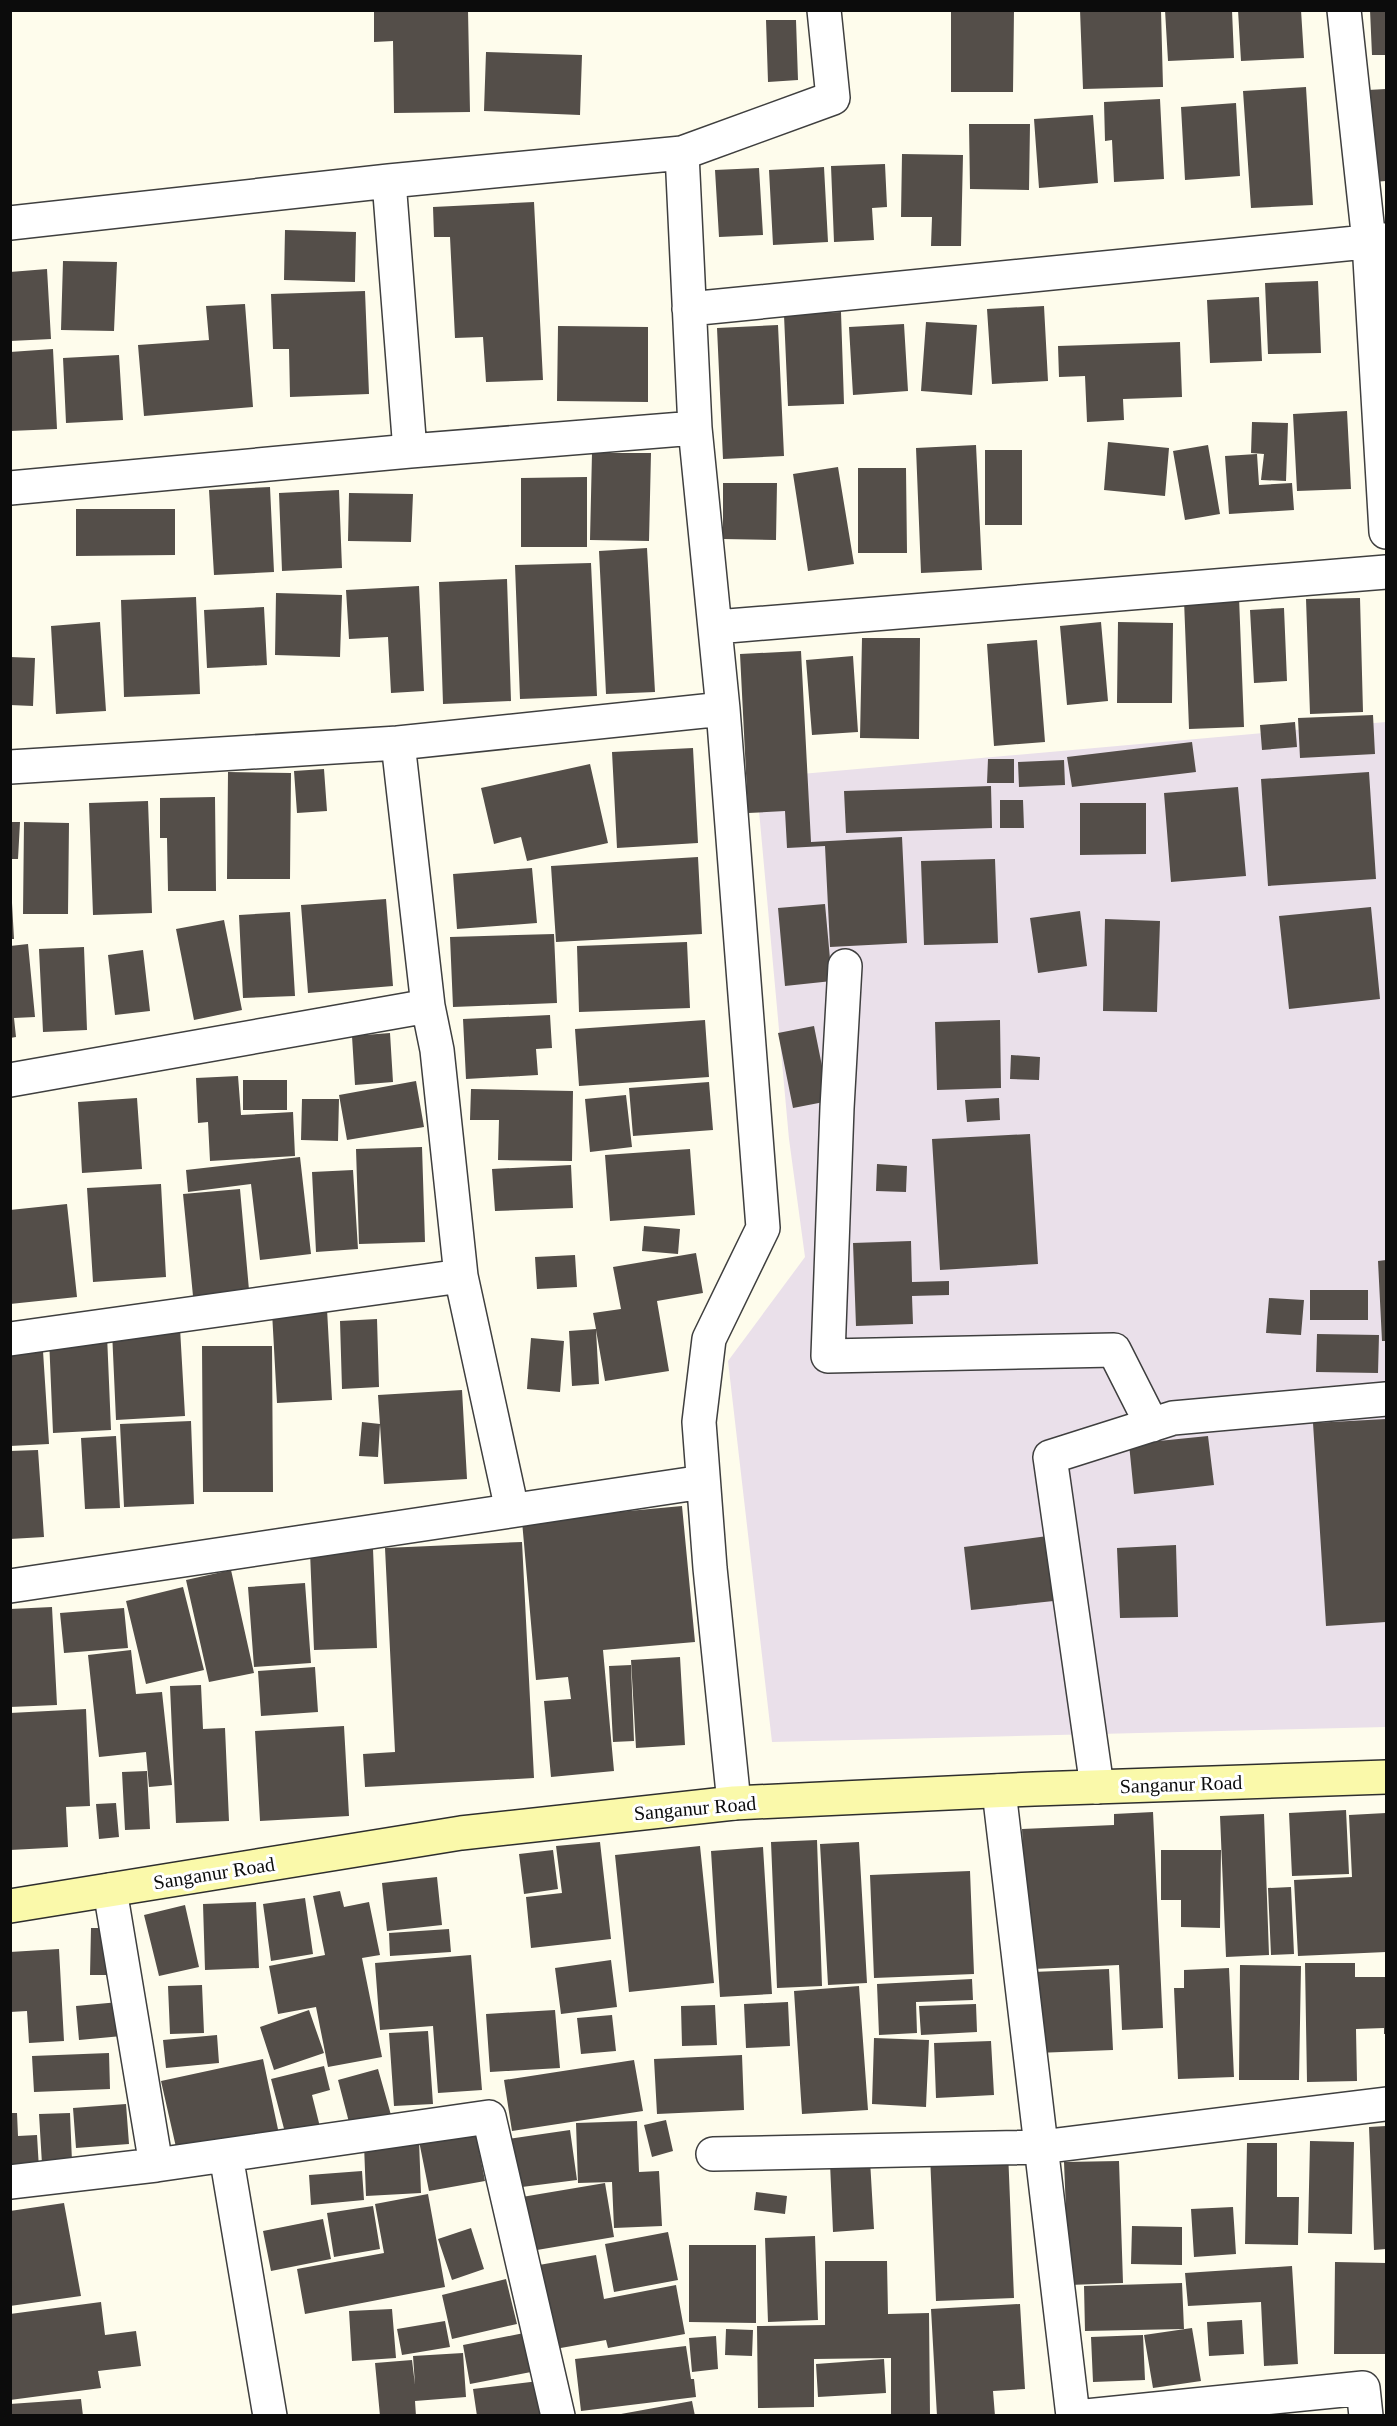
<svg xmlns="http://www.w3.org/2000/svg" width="1397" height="2426" font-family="'Times New Roman',serif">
<rect width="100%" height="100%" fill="#fefcec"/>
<!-- industrial -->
<path fill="#eae0ea" d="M1386,722V1727L772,1742L728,1361L805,1257L789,1139L756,778Z"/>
<!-- building -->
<path fill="#544e49" d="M391,10H468L470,112L394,113L393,41L374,42V12Z
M951,10H1014L1013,92H951Z
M1080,10H1161L1163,87L1083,89Z
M1165,10H1232L1234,58L1168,61Z
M1238,10H1301L1304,58L1241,61Z
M1370,10H1386V55H1372Z
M766,20H796L798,80L768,82Z
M486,52L582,55L580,115L484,111Z
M1306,87L1313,205L1251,208L1243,91Z
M1386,89V181L1373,182L1368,90Z
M1160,99L1164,179L1114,182L1112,140L1105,141L1104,102Z
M1236,103L1240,176L1185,180L1181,107Z
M1093,115L1098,183L1039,188L1034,119Z
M969,124H1030L1029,190L970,189Z
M902,154L963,155L961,246H931L932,217H901Z
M885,164L887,207L872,208L874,240L834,242L831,166Z
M824,167L828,242L773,245L769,170Z
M759,168L763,235L719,237L715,170Z
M534,202L543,380L486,382L483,337L455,338L450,237H434L433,207Z
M285,230L356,232L355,282L284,280Z
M63,261L117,262L114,331L61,330Z
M47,269L51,339L10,341V272Z
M1318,281L1321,353L1268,354L1265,283Z
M365,291L369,394L290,397L289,349H273L271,294Z
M1259,297L1262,361L1210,363L1207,300Z
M245,304L253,407L144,416L138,345L209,340L206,306Z
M1044,306L1048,381L992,384L987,309Z
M841,312L844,404L788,406L784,315Z
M926,322L977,325L972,395L921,391Z
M904,324L908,391L853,395L849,327Z
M778,325L784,456L723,459L717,328Z
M558,326L648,327V402L557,401Z
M1180,342L1182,397L1123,399L1124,420L1087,422L1085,376L1059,377L1058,346Z
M53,349L57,429L10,431V352Z
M119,355L123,420L66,423L63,358Z
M1347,411L1351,489L1297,491L1293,414Z
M1252,422L1288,423L1286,481L1261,480L1264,454L1251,453Z
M1108,442L1169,448L1165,496L1104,490Z
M976,445L982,570L921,573L916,448Z
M1208,445L1220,514L1185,520L1173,451Z
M985,450H1022V525H985Z
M592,453H651L649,541L590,540Z
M1257,454L1259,485L1292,483L1294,510L1229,514L1225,456Z
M838,467L854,564L808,571L793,474Z
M858,468H906L907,553H858Z
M587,477V547H521V478Z
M723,483H777L776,540L723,539Z
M270,487L274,572L214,575L209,490Z
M339,490L342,568L282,571L279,493Z
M349,493L413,494L411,542L348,541Z
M76,509H175V555L76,556Z
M647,548L655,692L606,694L599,551Z
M591,563L597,696L520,699L515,565Z
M507,579L511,701L443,704L439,582Z
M419,586L424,691L391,693L388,637L349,639L346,590Z
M276,593L342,595L340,657L275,655Z
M196,597L200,694L124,697L121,600Z
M1239,597L1244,727L1189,729L1184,600Z
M1360,598L1363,712L1310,714L1306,599Z
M264,607L267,665L207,668L204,610Z
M1284,608L1287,681L1254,683L1250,610Z
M100,622L106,711L56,714L51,626Z
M1101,622L1108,701L1067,705L1060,626Z
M1118,622L1173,623L1172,703H1117Z
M862,638H920L919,739L860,738Z
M1037,640L1045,742L994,746L987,644Z
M801,651L811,842L902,837L907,943L830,947L825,846L787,848L785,811L748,813L740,654Z
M853,656L858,732L812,735L806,660Z
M10,657L35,658L33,706L10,705Z
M1373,715L1375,754L1300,758L1298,718Z
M1295,722L1297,747L1262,750L1260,725Z
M1192,742L1196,772L1072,787L1067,757Z
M693,748L698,843L617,848L612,752Z
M988,759H1014V783H987Z
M1064,760L1065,785L1019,787L1018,762Z
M590,764L608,843L527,861L521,837L494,844L481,788Z
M324,769L327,811L297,813L294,771Z
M228,772L291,773L290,879H227Z
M1369,772L1376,879L1268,886L1261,779Z
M991,786L992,828L846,833L844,791Z
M1238,787L1246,876L1171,882L1164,793Z
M215,797L216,891H168L167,838H160V798Z
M1000,800H1023L1024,828H1000Z
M148,801L152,913L93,915L89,803Z
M1080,803H1146V854L1080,855Z
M10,822H20L18,859H10Z
M24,822L69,823L68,914H23Z
M698,857L702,934L556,942L551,866Z
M995,859L998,943L924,945L921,861Z
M532,868L537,923L457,929L453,874Z
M386,899L393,986L308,993L301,905Z
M10,903H12L14,939H10Z
M825,904L832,981L785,986L778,908Z
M1371,907L1380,999L1289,1009L1279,916Z
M1080,911L1087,966L1038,973L1030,918Z
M290,912L295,996L243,998L239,915Z
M1105,919L1160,921L1157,1012L1103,1011Z
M224,920L242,1010L194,1020L176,929Z
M554,934L557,1003L453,1007L450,937Z
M687,942L690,1008L579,1012L577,946Z
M28,944L35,1017L14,1018L16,1037L10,1038V946Z
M84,947L87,1030L43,1032L39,949Z
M143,950L150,1011L115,1015L108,955Z
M550,1015L552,1048L536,1049L538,1075L466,1079L463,1019Z
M705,1020L709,1077L579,1086L575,1029Z
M1000,1020L1001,1088L937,1090L935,1022Z
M814,1026L829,1101L793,1108L778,1033Z
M390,1033L393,1082L355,1085L352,1036Z
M1011,1055L1040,1057L1039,1080L1010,1079Z
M238,1076L241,1115L293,1112L295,1156L210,1161L208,1122L198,1123L196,1078Z
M243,1080H287V1110H243Z
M416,1081L424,1127L347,1140L339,1095Z
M709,1082L713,1130L633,1136L629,1088Z
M471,1089L573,1091L572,1161L498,1160L499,1120H470Z
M626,1095L632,1147L590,1152L585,1099Z
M137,1098L142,1169L82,1173L78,1102Z
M999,1098L1000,1120L967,1122L965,1100Z
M302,1099H339L338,1141L301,1140Z
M1030,1134L1038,1264L940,1270L932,1139Z
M422,1147L425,1242L359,1244L356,1149Z
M690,1149L695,1215L610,1221L605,1155Z
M300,1157L311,1254L260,1260L251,1184L188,1192L186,1170Z
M877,1164L907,1166L906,1192L876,1191Z
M571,1165L573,1208L495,1211L492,1169Z
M353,1170L358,1249L316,1252L312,1172Z
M161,1184L166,1277L93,1282L87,1188Z
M240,1189L249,1290L193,1296L183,1194Z
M67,1204L77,1297L10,1304V1210Z
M644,1226L680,1229L678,1254L642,1251Z
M911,1241L912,1282L949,1281V1295L912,1296L913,1324L856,1326L853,1243Z
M696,1253L703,1293L657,1301L669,1371L605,1381L596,1330L599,1384L572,1386L569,1331L596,1329L593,1313L621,1309L613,1267Z
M575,1255L577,1287L537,1289L535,1257Z
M1386,1260V1341H1382L1378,1261Z
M1310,1290H1368V1320H1310Z
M1269,1298L1304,1300L1301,1335L1266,1333Z
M327,1309L332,1400L277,1403L272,1312Z
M377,1319L379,1387L342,1389L340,1321Z
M180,1328L185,1416L116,1420L112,1331Z
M1317,1334L1379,1335L1378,1373L1316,1372Z
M107,1335L111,1430L53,1433L49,1338Z
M531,1338L564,1341L560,1392L527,1389Z
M202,1346H272L273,1492H203Z
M43,1351L49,1444L10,1446V1353Z
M462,1390L467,1479L384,1484L378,1395Z
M1386,1419V1622L1326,1626L1313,1423Z
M191,1421L194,1504L124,1507L120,1424Z
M362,1422L380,1424L378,1457L359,1456Z
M116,1436L120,1508L85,1509L81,1438Z
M1208,1436L1214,1485L1134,1494L1129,1444Z
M38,1450L44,1537L10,1539V1451Z
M682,1506L695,1642L603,1650L614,1771L551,1777L544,1701L571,1699L568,1677L536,1680L522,1521Z
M1055,1535L1063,1600L971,1610L964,1547Z
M522,1542L534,1778L365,1787L363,1754L395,1752L385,1548Z
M1176,1545L1178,1617L1120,1618L1117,1548Z
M373,1549L377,1648L314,1650L310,1552Z
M231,1570L254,1673L209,1682L186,1580Z
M305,1583L311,1663L254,1667L248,1587Z
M183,1587L204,1670L146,1684L126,1601Z
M52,1607L57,1705L10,1707V1609Z
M124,1608L128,1648L64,1653L60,1613Z
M131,1650L136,1694L162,1692L172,1785L149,1787L146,1752L99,1757L88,1655Z
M680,1657L685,1745L636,1748L631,1660Z
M631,1665L634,1741L613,1742L609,1666Z
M315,1667L318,1712L261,1716L258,1671Z
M201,1685L203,1729L225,1728L229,1821L176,1823L170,1686Z
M86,1709L90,1806L66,1807L68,1847L10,1850V1713Z
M344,1726L349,1816L260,1821L255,1731Z
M147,1771L150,1829L125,1830L122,1772Z
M116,1803L119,1837L99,1839L96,1804Z
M1346,1810L1349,1874L1292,1876L1289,1813Z
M1153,1812L1163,2028L1122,2030L1119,1965L1033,1969L1027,1938L1022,1829L1114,1825V1814Z
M1386,1813V1952L1298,1956L1294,1880L1352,1877L1349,1815Z
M1264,1814L1269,1955L1226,1957L1220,1816Z
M817,1840L822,1986L777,1988L771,1842Z
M600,1842L611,1939L531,1948L526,1897L562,1893L556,1846Z
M859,1842L867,1983L828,1985L820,1844Z
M700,1846L714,1983L629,1992L615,1855Z
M763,1847L772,1994L720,1997L711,1851Z
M553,1850L558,1889L524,1894L519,1854Z
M1161,1850H1221L1220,1928L1181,1927V1900H1161Z
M970,1871L974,1974L874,1978L870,1875Z
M437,1877L442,1925L387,1931L382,1883Z
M1291,1887L1294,1954L1271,1955L1268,1888Z
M340,1891L344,1907L369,1902L380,1955L362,1958L382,2057L328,2067L316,2007L278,2014L269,1966L325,1955L313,1896Z
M305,1898L313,1954L271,1961L263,1904Z
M256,1902L259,1968L205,1970L203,1904Z
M185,1905L199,1967L159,1976L144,1915Z
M91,1928H114L113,1975H90Z
M449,1929L451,1952L390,1956L389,1933Z
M59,1949L64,2041L29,2043L27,2011L10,2012V1952Z
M471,1955L482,2090L438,2093L433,2026L380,2030L375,1963Z
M611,1960L617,2007L561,2014L555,1968Z
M1305,1963H1355V1977H1386V2034H1384V2028L1356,2029L1357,2081L1307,2082Z
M1240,1965L1301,1966L1299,2080H1239Z
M1229,1968L1234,2077L1178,2079L1174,1988H1184V1970Z
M1109,1969L1113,2050L1036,2053L1032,1972Z
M972,1979L973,2000L916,2002L917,2033L879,2035L877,1984Z
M202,1985L204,2033L170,2034L168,1986Z
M859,1986L868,2110L802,2114L794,1991Z
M119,2002L122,2036L79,2040L76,2006Z
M788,2002L790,2046L746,2048L744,2004Z
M976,2004L977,2032L921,2035L919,2006Z
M715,2005L717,2045L682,2046L681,2006Z
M309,2010L324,2053L274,2070L260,2027Z
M555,2010L560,2068L490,2072L486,2014Z
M612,2015L616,2051L581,2054L577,2018Z
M428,2031L433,2104L394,2106L389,2033Z
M217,2035L219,2063L166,2068L163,2040Z
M874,2038L929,2040L926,2107L872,2104Z
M991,2041L994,2095L936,2098L934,2043Z
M109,2053L110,2089L34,2092L32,2056Z
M742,2055L744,2110L657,2114L654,2059Z
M263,2059L279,2134L178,2156L161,2081Z
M634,2060L643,2111L512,2131L504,2080Z
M324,2066L330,2090L312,2095L322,2135L288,2144L271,2079Z
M378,2069L391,2115L350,2126L338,2080Z
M126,2104L129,2144L76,2148L73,2108Z
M10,2113H17L18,2136L37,2135L39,2169L10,2171Z
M70,2113L72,2162L42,2164L39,2114Z
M666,2120L673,2151L652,2157L644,2125Z
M637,2121L639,2172L659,2171L662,2226L614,2228L612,2182L578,2183L576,2123Z
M474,2125L485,2181L429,2191L418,2136Z
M1386,2126V2249L1374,2250L1369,2127Z
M570,2130L577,2180L514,2188L508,2139Z
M419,2141L421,2193L366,2196L364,2145Z
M1310,2141L1354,2142L1352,2234L1308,2233Z
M1247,2143H1277V2197H1299L1298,2245L1245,2244Z
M1008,2151L1014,2298L936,2301L930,2154Z
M870,2160L874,2229L833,2232L830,2163Z
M1119,2161L1123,2283L1069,2285L1064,2162Z
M362,2171L364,2200L311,2205L309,2175Z
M605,2183L614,2237L531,2251L522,2197Z
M756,2192L787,2196L785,2214L754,2210Z
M428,2194L445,2287L305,2314L297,2269L384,2253L375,2204Z
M64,2203L81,2296L10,2306V2211Z
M373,2206L380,2249L334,2257L327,2213Z
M1233,2207L1236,2254L1194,2257L1191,2209Z
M323,2219L331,2259L271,2271L263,2231Z
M1132,2226L1182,2227V2265L1131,2264Z
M471,2228L484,2269L452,2280L438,2239Z
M668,2232L678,2280L614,2292L605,2244Z
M815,2236L818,2320L768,2322L765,2238Z
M689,2245H756V2323L689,2322Z
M596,2255L604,2299L676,2285L685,2334L608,2348L606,2340L555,2349L539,2265Z
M825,2261H887L888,2314L929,2313L930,2416H891V2358L814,2359V2407L758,2408L757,2326L825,2325Z
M1335,2262L1386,2263V2354H1334Z
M1292,2266L1298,2364L1264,2366L1261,2302L1188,2306L1185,2273Z
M506,2279L517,2324L452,2339L442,2295Z
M1182,2283L1184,2329L1085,2331L1084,2286Z
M101,2302L105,2335L136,2331L141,2366L98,2371L101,2388L10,2400V2314Z
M1020,2304L1025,2389L993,2391L995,2416H937L931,2309Z
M392,2309L396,2358L352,2361L349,2311Z
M1242,2320L1244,2354L1209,2356L1207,2322Z
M445,2321L450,2347L402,2355L397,2329Z
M1192,2328L1201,2381L1153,2388L1144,2335Z
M726,2329L753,2330L752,2356L725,2355Z
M524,2333L531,2372L470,2384L463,2345Z
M1143,2335L1145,2380L1093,2382L1091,2337Z
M716,2336L718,2369L692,2372L689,2338Z
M686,2346L691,2379H694L696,2397L581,2411L575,2359Z
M463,2353L466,2397L415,2401L416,2416H380L375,2363L412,2360L415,2385L413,2356Z
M884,2359L886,2393L818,2397L816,2364Z
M539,2381L544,2416H477L473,2389Z
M81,2399L83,2416H10V2404Z
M692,2401L695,2416H621V2414Z"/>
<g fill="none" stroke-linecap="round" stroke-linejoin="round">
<defs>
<path id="street" d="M1344,10L1369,242L1386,532
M389,181L410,451
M10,223L389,181L682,153
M689,309L1386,240
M10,488L410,451L695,428
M716,627L1386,572
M398,743L428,1006L437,1050L461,1276L512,1510
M10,767L398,743L723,709
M845,966L837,1108L828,1356L1114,1350L1152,1425
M10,1080L428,1006
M10,1339L461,1276
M10,1586L703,1482
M1097,1787L1050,1457L1173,1418L1386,1399
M999,1791L1073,2416
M734,1803L710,1568L699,1422L709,1339L763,1228L723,709L695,428L682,153L833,98L824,10
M110,1890L156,2165L489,2117L558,2416
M713,2154L1041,2147L1386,2104
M226,2155L270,2416
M10,2182L156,2165
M1086,2416L1363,2388L1366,2416"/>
<path id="secondary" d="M10,1906L461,1833L734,1803L1034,1789L1386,1777"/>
</defs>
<!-- street casing -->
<use href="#street" stroke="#3f3f3f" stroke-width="36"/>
<!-- secondary casing -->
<use href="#secondary" stroke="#2e2e2e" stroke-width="36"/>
<!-- street -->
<use href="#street" stroke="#fff" stroke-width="33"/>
<!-- secondary -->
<use href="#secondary" stroke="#faf9aa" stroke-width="33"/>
</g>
<g text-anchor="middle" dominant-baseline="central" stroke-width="6" stroke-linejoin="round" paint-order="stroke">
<!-- street labels -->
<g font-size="20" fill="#0c0c0c" stroke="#fff">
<text transform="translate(1181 1784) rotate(-2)">Sanganur Road</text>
<text transform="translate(695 1808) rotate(-5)">Sanganur Road</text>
<text transform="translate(214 1873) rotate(-9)">Sanganur Road</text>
</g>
</g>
<!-- border -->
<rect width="1397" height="2426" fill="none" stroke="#0c0c0c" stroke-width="24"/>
</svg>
